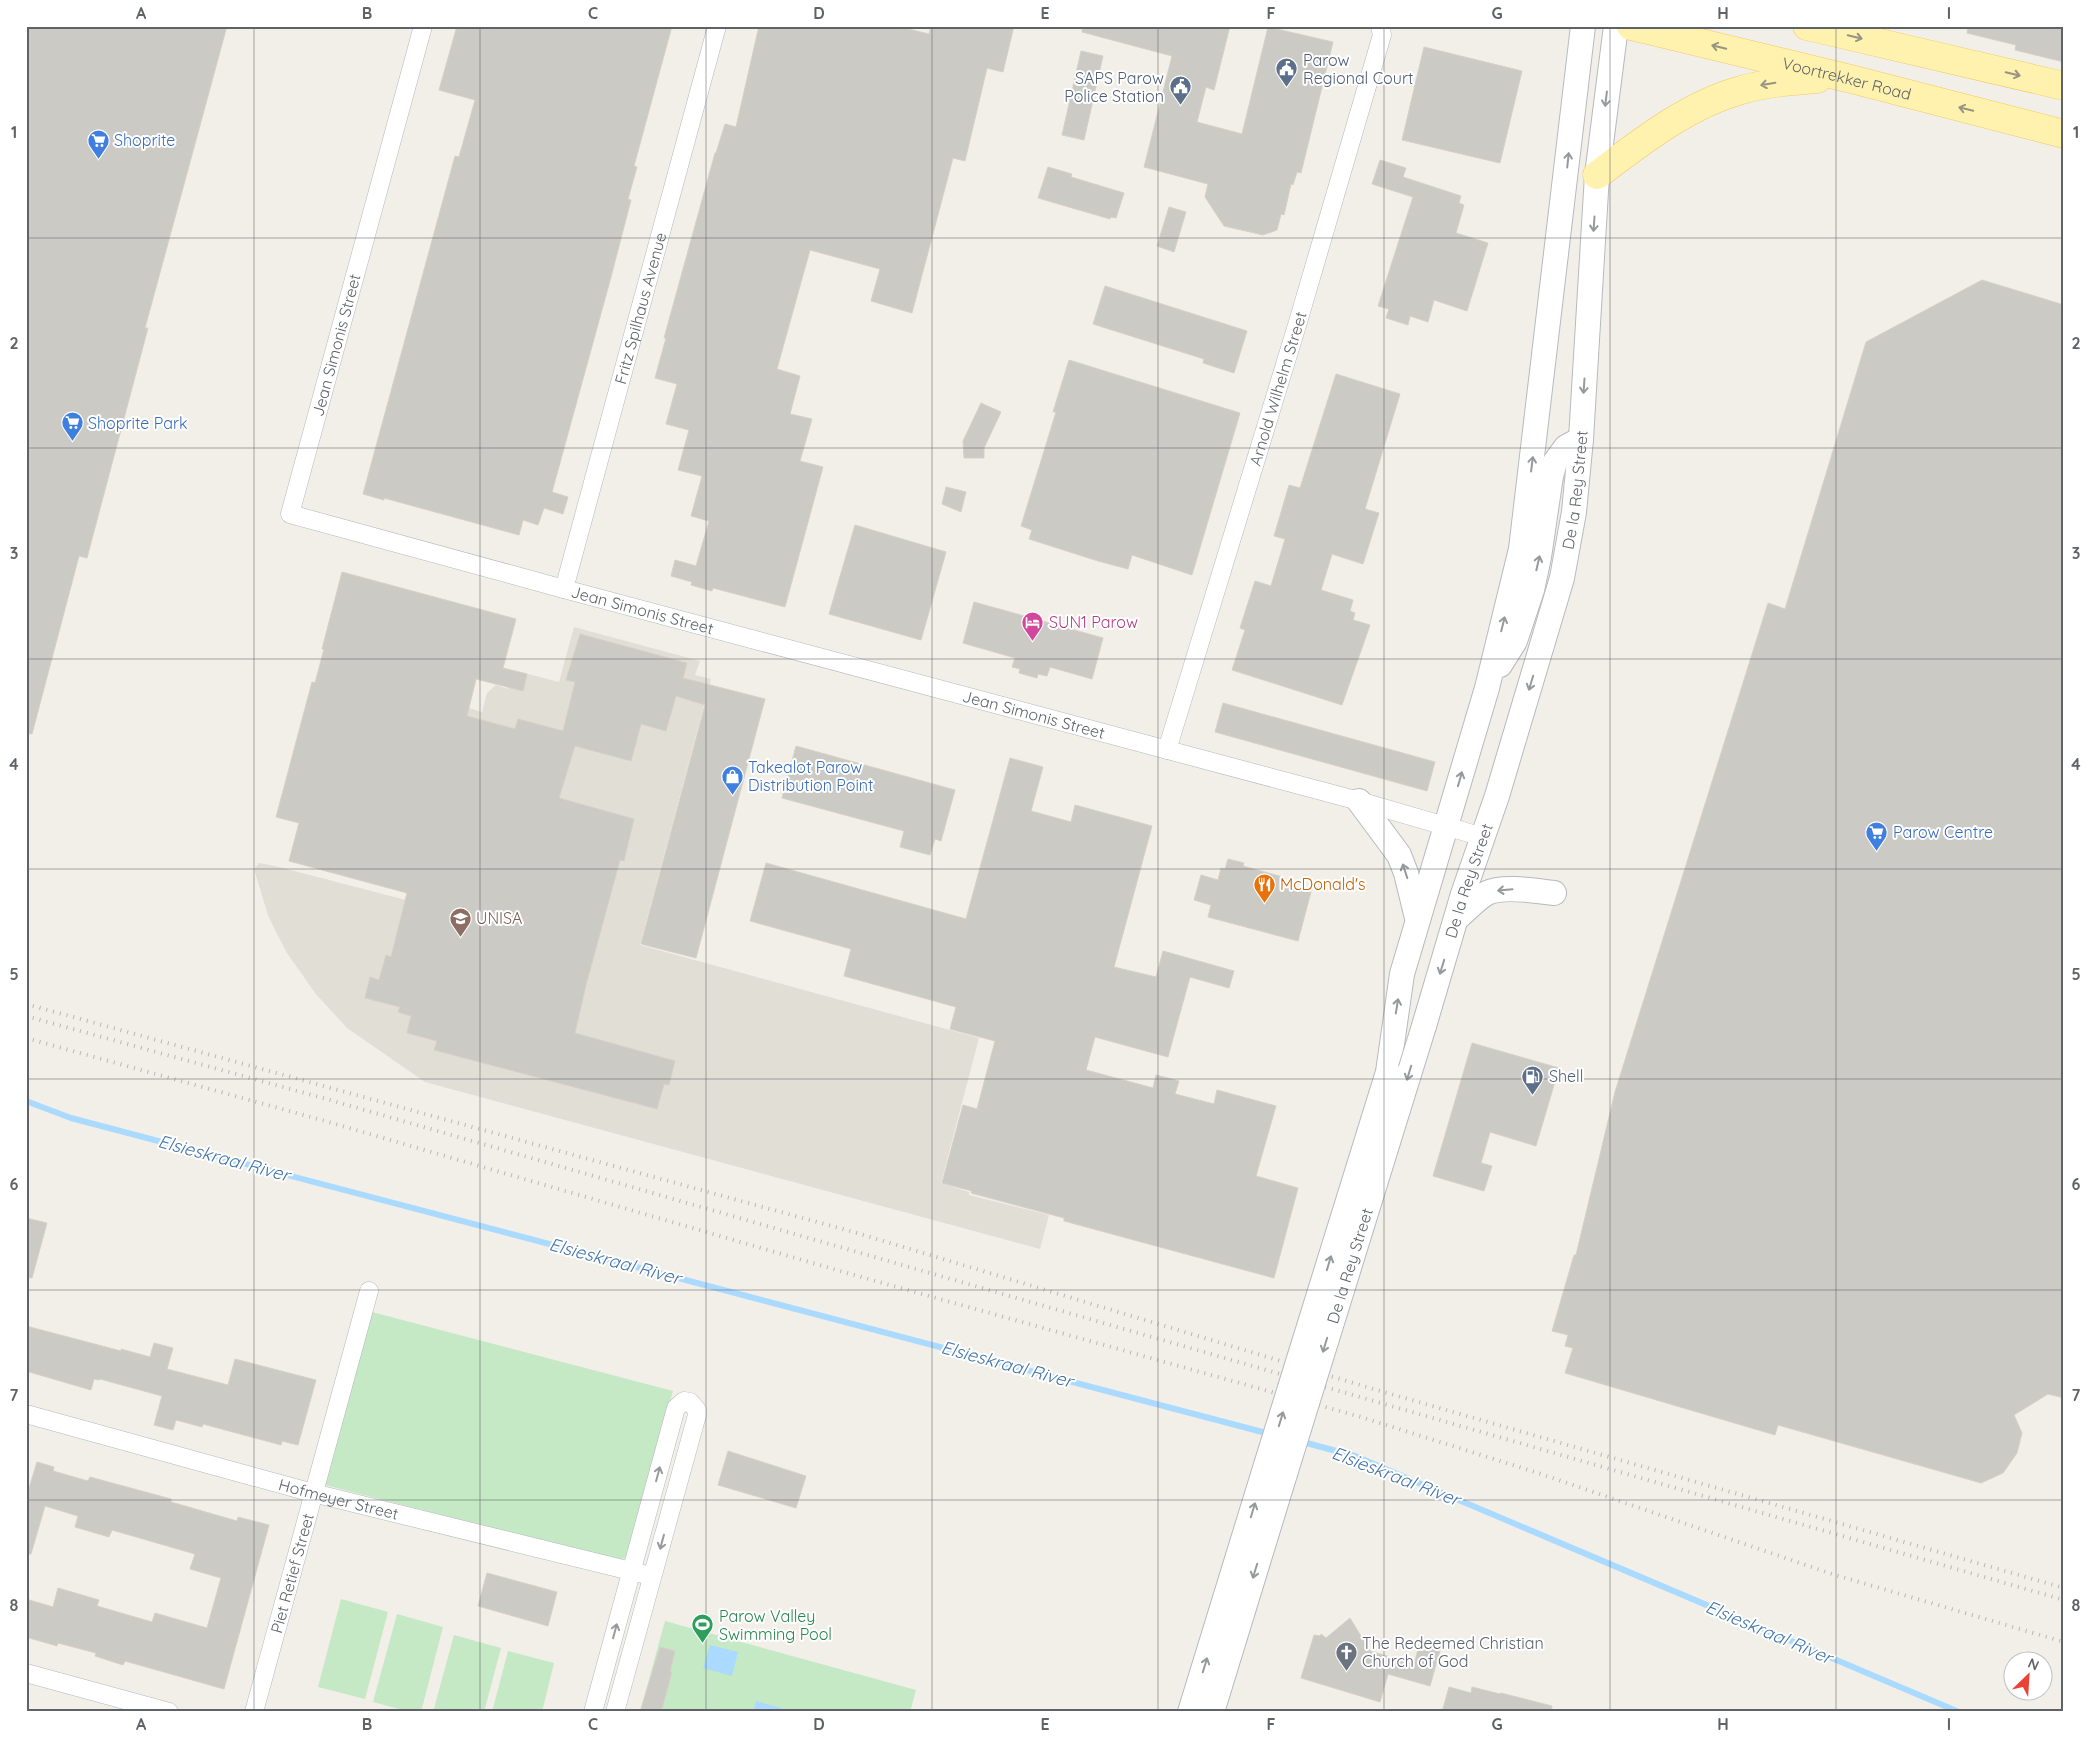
<svg xmlns="http://www.w3.org/2000/svg" width="2090" height="1738" font-family="Quicksand,sans-serif">
<rect width="100%" height="100%" fill="#f1efe8"/>
<!-- education -->
<path fill="#e1ded6" d="M574,627L700,661L695,675L711,679L640,945L979,1038L941,1183L969,1192V1195L1049,1215L1040,1249L425,1082L347,1028L315,993L287,953L276,932L268,915L254,869L259,863L275,866L406,900L469,708L482,712L487,693L496,685L508,689L513,670L559,682Z"/>
<!-- green -->
<path fill="#c5e8c5" d="M372,1312L673,1391L628,1554L625,1558L617,1560L325,1485Z
M341,1599L388,1612L365,1699L318,1687Z
M397,1614L443,1627L421,1712H410L373,1702Z
M665,1621L916,1690L910,1712H640Z
M454,1635L501,1648L484,1712H433Z
M508,1651L554,1663L542,1712H492Z"/>
<!-- water -->
<path fill="#aadaff" d="M710,1645L738,1652L732,1676L703,1668Z
M756,1701L795,1712H753Z"/>
<g fill="none" stroke-linecap="round" stroke-linejoin="round">
<!-- stream -->
<path stroke="#aadaff" stroke-width="6" d="M26,1101L71,1118L1270,1434
M1299,1441L1355,1456L1959,1712"/>
</g>
<!-- building -->
<path fill="#cccac5" stroke="#d6d1c6" d="M26,26H227L145,328H148L87,558L79,556L32,734L26,733Z
M457,26H672L634,166L637,167L628,199L631,200L611,277L552,492L568,497L563,514L544,508L538,525L523,520L519,535L384,498V500L363,494L455,156L459,157L475,100L439,90Z
M759,26H896L929,34L931,26H1014L1003,72L987,68L965,161L953,158L912,313L871,301L880,269L810,250L777,369L800,376L790,414L812,419L800,461L823,467L785,607L713,588L712,591L691,585L692,582L671,576L675,560L696,566L709,521L691,516L702,476L678,470L689,430L666,424L677,384L655,378L666,338H664L715,153H716L725,124L736,127Z
M1082,26H1230L1214,90L1206,87L1197,122L1242,134L1268,27L1333,42L1301,173L1297,172L1293,185L1291,184L1284,215L1281,214L1277,230L1263,235L1224,226L1205,197L1208,184L1144,167L1172,56L1082,32Z
M1968,26H2064V62L2015,50L2016,45L1967,33Z
M1424,47L1522,71L1500,163L1402,140Z
M1081,51L1103,56L1084,140L1062,135Z
M1380,160L1406,168L1403,177L1461,196L1459,203L1464,205L1456,233L1488,243L1467,311L1434,300L1428,322L1410,316L1408,325L1386,318L1389,309L1378,306L1413,197L1372,184Z
M1048,167L1072,174L1071,177L1124,193L1116,218L1111,217L1110,219L1038,198Z
M1169,207L1186,212L1174,252L1157,246Z
M1982,280L2064,305V1398L2048,1394L2014,1415L2022,1433L2017,1453L2003,1473L1981,1483L1778,1425L1775,1435L1565,1373L1573,1348L1565,1346L1568,1335L1552,1331L1574,1255H1576L1615,1092L1768,603L1785,609L1866,342Z
M1105,286L1247,331L1234,373L1203,363L1204,359L1093,324Z
M1069,360L1240,413L1192,575L1132,555L1128,569L1098,561L1029,539L1032,530L1021,526L1056,412H1053Z
M1336,374L1400,394L1365,509L1379,513L1363,564L1332,554L1321,590L1353,600L1350,611L1355,613L1353,620L1370,625L1342,705L1232,670L1245,630L1240,628L1255,581L1271,586L1285,539L1274,536L1289,485L1300,488Z
M981,403L1001,412L984,448V458H964L963,441Z
M946,487L966,492L961,512L942,504Z
M855,525L946,552L921,640L829,614Z
M342,572L516,619L503,668L527,674L523,691L476,679L467,716L515,729L518,719L563,731L575,682L566,680L580,634L687,663L683,678L765,699L696,958L641,944L705,705L676,696L666,731L641,724L631,761L575,746L559,798L634,819L624,861L620,860L586,985L575,1033L675,1061L669,1085L664,1084L657,1109L434,1050L437,1041L407,1033L411,1016L398,1012L400,1007L365,998L370,977L379,980L386,955L391,957L407,893L289,861L299,823L276,817L312,682L315,683L324,649H322Z
M974,602L1103,638L1092,679L1050,667L1047,676L1038,674L1037,678L1019,673L1020,669L1012,667L1015,658L963,643Z
M1223,703L1435,762L1427,791L1215,732Z
M796,746L955,790L941,841L935,839L930,855L900,847L904,831L782,798Z
M1010,758L1043,767L1031,811L1071,822L1075,805L1152,826L1114,967L1156,977L1163,951L1234,971L1229,988L1190,977L1168,1057L1095,1037L1086,1070L1153,1088L1156,1075L1179,1081L1175,1094L1214,1104L1217,1090L1276,1106L1256,1176L1298,1188L1274,1278L1064,1221V1218L971,1193L972,1191L942,1183L963,1105L977,1109L995,1041L950,1029L956,1007L844,976L851,949L750,921L766,863L966,919Z
M1228,859L1244,863L1243,866L1283,877L1281,884L1311,892L1298,941L1208,917L1211,905L1194,900L1201,875L1218,880L1221,868L1225,869Z
M1472,1043L1559,1068L1536,1146L1490,1132L1481,1163L1492,1166L1484,1191L1433,1176Z
M26,1218L47,1223L32,1278L26,1277Z
M26,1326L121,1351V1349L150,1357L154,1343L173,1348L167,1369L228,1385L235,1359L316,1380L298,1445L282,1441L281,1445L203,1424L202,1427L176,1420L173,1430L154,1425L162,1396L100,1379L99,1380L94,1379L91,1390L26,1371Z
M728,1451L806,1476L796,1508L718,1485Z
M37,1462L54,1467L53,1471L88,1481L90,1477L171,1499V1502L237,1521L238,1517L269,1525L224,1689L125,1661L123,1665L95,1656L96,1653L58,1643L57,1646L26,1637V1599L53,1607L58,1588L99,1600L97,1606L152,1622L155,1613L207,1628L221,1578L190,1569L195,1554L112,1530L109,1537L75,1527L78,1516L45,1506L31,1554H26V1498Z
M487,1573L557,1592L548,1626L478,1606Z
M1350,1618L1370,1651L1414,1664L1420,1642L1441,1647L1430,1686L1388,1674L1380,1702L1301,1678L1314,1635L1320,1636L1321,1634L1326,1638Z
M660,1647L675,1651L670,1672H672L661,1712H640Z
M1449,1687L1471,1693L1472,1687L1500,1694L1501,1693L1552,1706L1551,1712H1442Z"/>
<g fill="none" stroke-linecap="round" stroke-linejoin="round">
<defs>
<g id="street">
<path id="s1" d="M423,26L290,514L564,589L1359,801L1483,837"/>
<path id="s2" d="M564,589L717,26"/>
<path id="s3" d="M1167,750L1298,322L1382,35L1380,26"/>
<path id="s4" d="M26,1414L313,1493L643,1574"/>
<path d="M26,1673L169,1712"/>
<path id="s5" d="M254,1712L369,1291"/>
<path d="M593,1712L676,1408L684,1401L690,1402L697,1410V1415L615,1712"/>
</g>
<g id="secondary">
<path d="M1500,665L1515,641L1532,590L1539,557L1551,476L1555,462L1566,447L1581,439"/>
<path d="M1359,801L1399,855L1406,873L1417,918"/>
<path d="M1457,918C1467,910 1476,899 1487,893C1503,885 1537,891 1554,893"/>
<path id="s6" d="M1424,1026L1463,894L1497,796L1562,578L1574,512L1581,439L1597,175L1616,26"/>
<path d="M1388,1072L1402,974L1487,688L1521,549L1583,26"/>
<path d="M1190,1712L1266,1465"/>
<path d="M1212,1712L1285,1474"/>
</g>
<g id="primary">
<path id="s7" d="M1631,26L1851,79L2064,134"/>
<path d="M1807,26L2064,86"/>
<path d="M1597,175C1640,143 1686,106 1738,91C1764,83 1790,81 1817,79"/>
</g>
</defs>
<!-- street casing -->
<use href="#street" stroke="#b5b8bc" stroke-width="19"/>
<!-- secondary casing -->
<use href="#secondary" stroke="#b6babf" stroke-width="26"/>
<!-- primary casing -->
<use href="#primary" stroke="#f2c960" stroke-width="29"/>
<!-- street -->
<use href="#street" stroke="#fff" stroke-width="18"/>
<!-- secondary -->
<use href="#secondary" stroke="#fff" stroke-width="24"/>
<!-- primary -->
<use href="#primary" stroke="#fff2af" stroke-width="28"/>
<!-- rail -->
<path stroke="#b6b7b8" stroke-width="4" stroke-dasharray="1 6" stroke-linecap="butt" d="M26,1004L857,1233L1370,1388L2064,1588
M26,1016L330,1100L2064,1600
M26,1038L325,1121L847,1273L1361,1417L1538,1473L1832,1574L2064,1642"/>
<defs>
<g id="secondary-bridge">
<path d="M1266,1465L1388,1072"/>
<path id="s8" d="M1285,1474L1424,1026"/>
</g>
</defs>
<!-- secondary-bridge casing -->
<use href="#secondary-bridge" stroke="#b6babf" stroke-width="26" stroke-linecap="butt"/>
<!-- secondary-bridge -->
<use href="#secondary-bridge" stroke="#fff" stroke-width="24"/>
</g>
<!-- one-way arrows -->
<defs><path id="oneway-shaft" d="M-6 0H5M1.5-3L5.5 0L1.5 3" fill="none" stroke-width="1.6" stroke-linecap="round" stroke-linejoin="round" transform="scale(1.25)"/></defs>
<g stroke="#979581">
<use href="#oneway-shaft" transform="translate(1855 37) rotate(13)"/>
<use href="#oneway-shaft" transform="translate(1719 47) rotate(-166)"/>
<use href="#oneway-shaft" transform="translate(2013 74) rotate(13)"/>
<use href="#oneway-shaft" transform="translate(1768 84) rotate(170)"/>
<use href="#oneway-shaft" transform="translate(1966 109) rotate(-166)"/>
</g>
<g stroke="#979a9d">
<use href="#oneway-shaft" transform="translate(1606 99) rotate(97)"/>
<use href="#oneway-shaft" transform="translate(1568 160) rotate(-84)"/>
<use href="#oneway-shaft" transform="translate(1594 224) rotate(94)"/>
<use href="#oneway-shaft" transform="translate(1584 386) rotate(94)"/>
<use href="#oneway-shaft" transform="translate(1532 464) rotate(-83)"/>
<use href="#oneway-shaft" transform="translate(1538 563) rotate(-77)"/>
<use href="#oneway-shaft" transform="translate(1503 624) rotate(-76)"/>
<use href="#oneway-shaft" transform="translate(1531 683) rotate(107)"/>
<use href="#oneway-shaft" transform="translate(1460 779) rotate(-74)"/>
<use href="#oneway-shaft" transform="translate(1405 871) rotate(-108)"/>
<use href="#oneway-shaft" transform="translate(1505 890) rotate(175)"/>
<use href="#oneway-shaft" transform="translate(1442 967) rotate(107)"/>
<use href="#oneway-shaft" transform="translate(1397 1006) rotate(-81)"/>
<use href="#oneway-shaft" transform="translate(1409 1073) rotate(107)"/>
<use href="#oneway-shaft" transform="translate(1329 1263) rotate(-73)"/>
<use href="#oneway-shaft" transform="translate(1325 1345) rotate(107)"/>
<use href="#oneway-shaft" transform="translate(1281 1419) rotate(-73)"/>
<use href="#oneway-shaft" transform="translate(658 1474) rotate(-75)"/>
<use href="#oneway-shaft" transform="translate(1253 1510) rotate(-73)"/>
<use href="#oneway-shaft" transform="translate(662 1542) rotate(105)"/>
<use href="#oneway-shaft" transform="translate(1255 1571) rotate(107)"/>
<use href="#oneway-shaft" transform="translate(615 1631) rotate(-75)"/>
<use href="#oneway-shaft" transform="translate(1205 1665) rotate(-73)"/>
</g>
<!-- grid -->
<path fill="none" stroke="#5f6368" stroke-width="1" stroke-opacity="0.55" d="M254,26V1712M480,26V1712M706,26V1712M932,26V1712M1158,26V1712M1384,26V1712M1610,26V1712M1836,26V1712M26,238H2064M26,448H2064M26,659H2064M26,869H2064M26,1079H2064M26,1290H2064M26,1500H2064"/>
<!-- icons -->
<defs>
<symbol id="civic-pin" viewBox="-11 -11 22 30"><path d="M0 17L-7.5 6A9.5 9.5 0 1 1 7.5 6Z" fill="#5c6f8a" stroke="#fff"/><path d="M-.6-6.5H3V-4.5H.6V-3L4-1V1h2V6H-6V1h2V-1L-.6-3ZM-1.2 2.5V6h2.4V2.5Z" fill="#fff"/></symbol>
<symbol id="supermarket-pin" viewBox="-11 -11 22 30"><path d="M0 17L-7.5 6A9.5 9.5 0 1 1 7.5 6Z" fill="#3f7fe0" stroke="#fff"/><path d="M-6-5.5h2.5l.6 2H6L4.5 2H-2.5L-4.4-4H-6ZM-1.5 3.2a1.3 1.3 0 1 0 .1 0ZM3 3.2a1.3 1.3 0 1 0 .1 0Z" fill="#fff"/></symbol>
<symbol id="hotel-pin" viewBox="-11 -11 22 30"><path d="M0 17L-7.5 6A9.5 9.5 0 1 1 7.5 6Z" fill="#d1479c" stroke="#fff"/><path d="M-6-4.5h1.5V1H6V5H4.5V3h-9V5H-6ZM-4 0a1.8 1.8 0 1 1 3.6 0ZM.5 0V-2.5h3Q6-2.5 6 0Z" fill="#fff"/></symbol>
<symbol id="shop-pin" viewBox="-11 -11 22 30"><path d="M0 17L-7.5 6A9.5 9.5 0 1 1 7.5 6Z" fill="#3f7fe0" stroke="#fff"/><path d="M-5-2.5h2.3a2.7 3.5 0 0 1 5.4 0H5L5.5 6h-11ZM-1.5-2.5h3a1.5 2.3 0 0 0-3 0Z" fill="#fff"/></symbol>
<symbol id="restaurant-pin" viewBox="-11 -11 22 30"><path d="M0 17L-7.5 6A9.5 9.5 0 1 1 7.5 6Z" fill="#e8710a" stroke="#fff"/><path d="M-5-6h1v4h1v-4h1v4h1v-4h1v5L-1.5 .5V6h-2V.5L-5-1ZM5-6V6H3V1.5H1.5Q1.5-4 5-6Z" fill="#fff"/></symbol>
<symbol id="university-pin" viewBox="-11 -11 22 30"><path d="M0 17L-7.5 6A9.5 9.5 0 1 1 7.5 6Z" fill="#8d6e63" stroke="#fff"/><path d="M0-5L7-2L0 1L-7-2ZM-4 1L0 2.5L4 1V4Q0 6-4 4Z" fill="#fff"/></symbol>
<symbol id="fuel-pin" viewBox="-11 -11 22 30"><path d="M0 17L-7.5 6A9.5 9.5 0 1 1 7.5 6Z" fill="#5c6f8a" stroke="#fff"/><path d="M-5.5-6h7V0h2V4h1.3V-2.5L3-4.5l.8-.8L6-3V5H2.5V1h-1V6h-7ZM-4.2-4.7v3.2H.2V-4.7Z" fill="#fff"/></symbol>
<symbol id="stadium-pin" viewBox="-11 -11 22 30"><path d="M0 17L-7.5 6A9.5 9.5 0 1 1 7.5 6Z" fill="#2e9e5b" stroke="#fff"/><path d="M0-5a6.5 5 0 1 0 0 10a6.5 5 0 1 0 0-10ZM-3.5-1.8h7v3.6h-7Z" fill="#fff"/></symbol>
<symbol id="church-pin" viewBox="-11 -11 22 30"><path d="M0 17L-7.5 6A9.5 9.5 0 1 1 7.5 6Z" fill="#6b7280" stroke="#fff"/><path d="M-1.2-6h2.4v3.5h3.3v2.4h-3.3V6h-2.4V-.1h-3.3v-2.4h3.3Z" fill="#fff"/></symbol>
</defs>
<g fill-rule="evenodd">
<use href="#civic-pin" x="1274" y="56" width="25" height="34"/>
<use href="#civic-pin" x="1168" y="74" width="25" height="34"/>
<use href="#supermarket-pin" x="86" y="128" width="25" height="34"/>
<use href="#supermarket-pin" x="60" y="410" width="25" height="34"/>
<use href="#hotel-pin" x="1020" y="610" width="25" height="34"/>
<use href="#shop-pin" x="720" y="764" width="25" height="34"/>
<use href="#supermarket-pin" x="1864" y="820" width="25" height="34"/>
<use href="#restaurant-pin" x="1252" y="872" width="25" height="34"/>
<use href="#university-pin" x="448" y="906" width="25" height="34"/>
<use href="#fuel-pin" x="1520" y="1064" width="25" height="34"/>
<use href="#stadium-pin" x="690" y="1612" width="25" height="34"/>
<use href="#church-pin" x="1334" y="1640" width="25" height="34"/>
</g>
<g text-anchor="middle" dominant-baseline="central" stroke-width="4" stroke-linejoin="round" paint-order="stroke">
<!-- service labels -->
<g font-size="16" fill="#4e5e75" stroke="#fff" text-anchor="start">
<text x="1303" y="60">Parow<tspan x="1303" dy="18">Regional Court</tspan></text>
<text x="1164" y="78" text-anchor="end">SAPS Parow<tspan x="1164" dy="18">Police Station</tspan></text>
<text x="1549" y="1076">Shell</text>
</g>
<!-- street labels -->
<g font-size="16" fill="#5f6368" stroke="#fff">
<text stroke="none"><textPath href="#s7" startOffset="222">Voortrekker Road</textPath></text>
<text stroke="none"><textPath href="#s2" startOffset="291">Fritz Spilhaus Avenue</textPath></text>
<text transform="translate(336 345) rotate(-75)">Jean Simonis Street</text>
<text stroke="none"><textPath href="#s3" startOffset="378">Arnold Wilhelm Street</textPath></text>
<text stroke="none"><textPath href="#s6" startOffset="558">De la Rey Street</textPath></text>
<text stroke="none"><textPath href="#s1" startOffset="871">Jean Simonis Street</textPath></text>
<text stroke="none"><textPath href="#s1" startOffset="1276">Jean Simonis Street</textPath></text>
<text stroke="none"><textPath href="#s6" startOffset="152">De la Rey Street</textPath></text>
<text stroke="none"><textPath href="#s8" startOffset="218">De la Rey Street</textPath></text>
<text stroke="none"><textPath href="#s4" startOffset="324">Hofmeyer Street</textPath></text>
<text stroke="none"><textPath href="#s5" startOffset="144">Piet Retief Street</textPath></text>
</g>
<!-- shop labels -->
<g font-size="16" fill="#366cbe" stroke="#fff" text-anchor="start">
<text x="114" y="140">Shoprite</text>
<text x="88" y="423">Shoprite Park</text>
<text x="748" y="767">Takealot Parow<tspan x="748" dy="18">Distribution Point</tspan></text>
<text x="1893" y="832">Parow Centre</text>
</g>
<!-- hotel labels -->
<g font-size="16" fill="#b23c85" stroke="#fff" text-anchor="start">
<text x="1049" y="622">SUN1 Parow</text>
</g>
<!-- food labels -->
<g font-size="16" fill="#c56008" stroke="#fff" text-anchor="start">
<text x="1280" y="884">McDonald's</text>
</g>
<!-- education labels -->
<g font-size="16" fill="#785e54" stroke="#fff" text-anchor="start">
<text x="476" y="918">UNISA</text>
</g>
<!-- leisure labels -->
<g font-size="16" fill="#27864d" stroke="#fff" text-anchor="start">
<text x="719" y="1616">Parow Valley<tspan x="719" dy="18">Swimming Pool</tspan></text>
</g>
<!-- worship labels -->
<g font-size="16" fill="#5b616d" stroke="#fff" text-anchor="start">
<text x="1362" y="1643">The Redeemed Christian<tspan x="1362" dy="18">Church of God</tspan></text>
</g>
<!-- water labels -->
<g font-size="18" font-style="italic" fill="#4174aa" stroke="#fff">
<text transform="translate(224 1158) rotate(15)">Elsieskraal River</text>
<text transform="translate(615 1261) rotate(15)">Elsieskraal River</text>
<text transform="translate(1007 1364) rotate(15)">Elsieskraal River</text>
<text transform="translate(1396 1476) rotate(21)">Elsieskraal River</text>
<text transform="translate(1769 1632) rotate(23)">Elsieskraal River</text>
</g>
</g>
<!-- border -->
<rect width="2090" height="1738" fill="none" stroke="#ffffff" stroke-width="55"/>
<!-- north arrow -->
<g transform="translate(2028 1676) rotate(25)"><circle r="24" fill="#ffffff" stroke="#bfc1c3"/>
<path d="M0-4L9 19L0 12L-9 19Z" fill="#ea4335"/>
<text y="-8" font-size="14" font-weight="bold" text-anchor="middle" fill="#5f6368">N</text>
</g>
<rect x="28" y="28" width="2034" height="1682" fill="none" stroke="#5f6368" stroke-width="2"/>
<g font-size="16" text-anchor="middle" font-weight="bold" fill="#5f6368">
<text x="141" y="19">A</text>
<text x="367" y="19">B</text>
<text x="593" y="19">C</text>
<text x="819" y="19">D</text>
<text x="1045" y="19">E</text>
<text x="1271" y="19">F</text>
<text x="1497" y="19">G</text>
<text x="1723" y="19">H</text>
<text x="1949" y="19">I</text>
<text x="14" y="138">1</text>
<text x="2076" y="138">1</text>
<text x="14" y="349">2</text>
<text x="2076" y="349">2</text>
<text x="14" y="559">3</text>
<text x="2076" y="559">3</text>
<text x="14" y="770">4</text>
<text x="2076" y="770">4</text>
<text x="14" y="980">5</text>
<text x="2076" y="980">5</text>
<text x="14" y="1190">6</text>
<text x="2076" y="1190">6</text>
<text x="14" y="1401">7</text>
<text x="2076" y="1401">7</text>
<text x="14" y="1611">8</text>
<text x="2076" y="1611">8</text>
<text x="141" y="1730">A</text>
<text x="367" y="1730">B</text>
<text x="593" y="1730">C</text>
<text x="819" y="1730">D</text>
<text x="1045" y="1730">E</text>
<text x="1271" y="1730">F</text>
<text x="1497" y="1730">G</text>
<text x="1723" y="1730">H</text>
<text x="1949" y="1730">I</text>
</g>
</svg>
